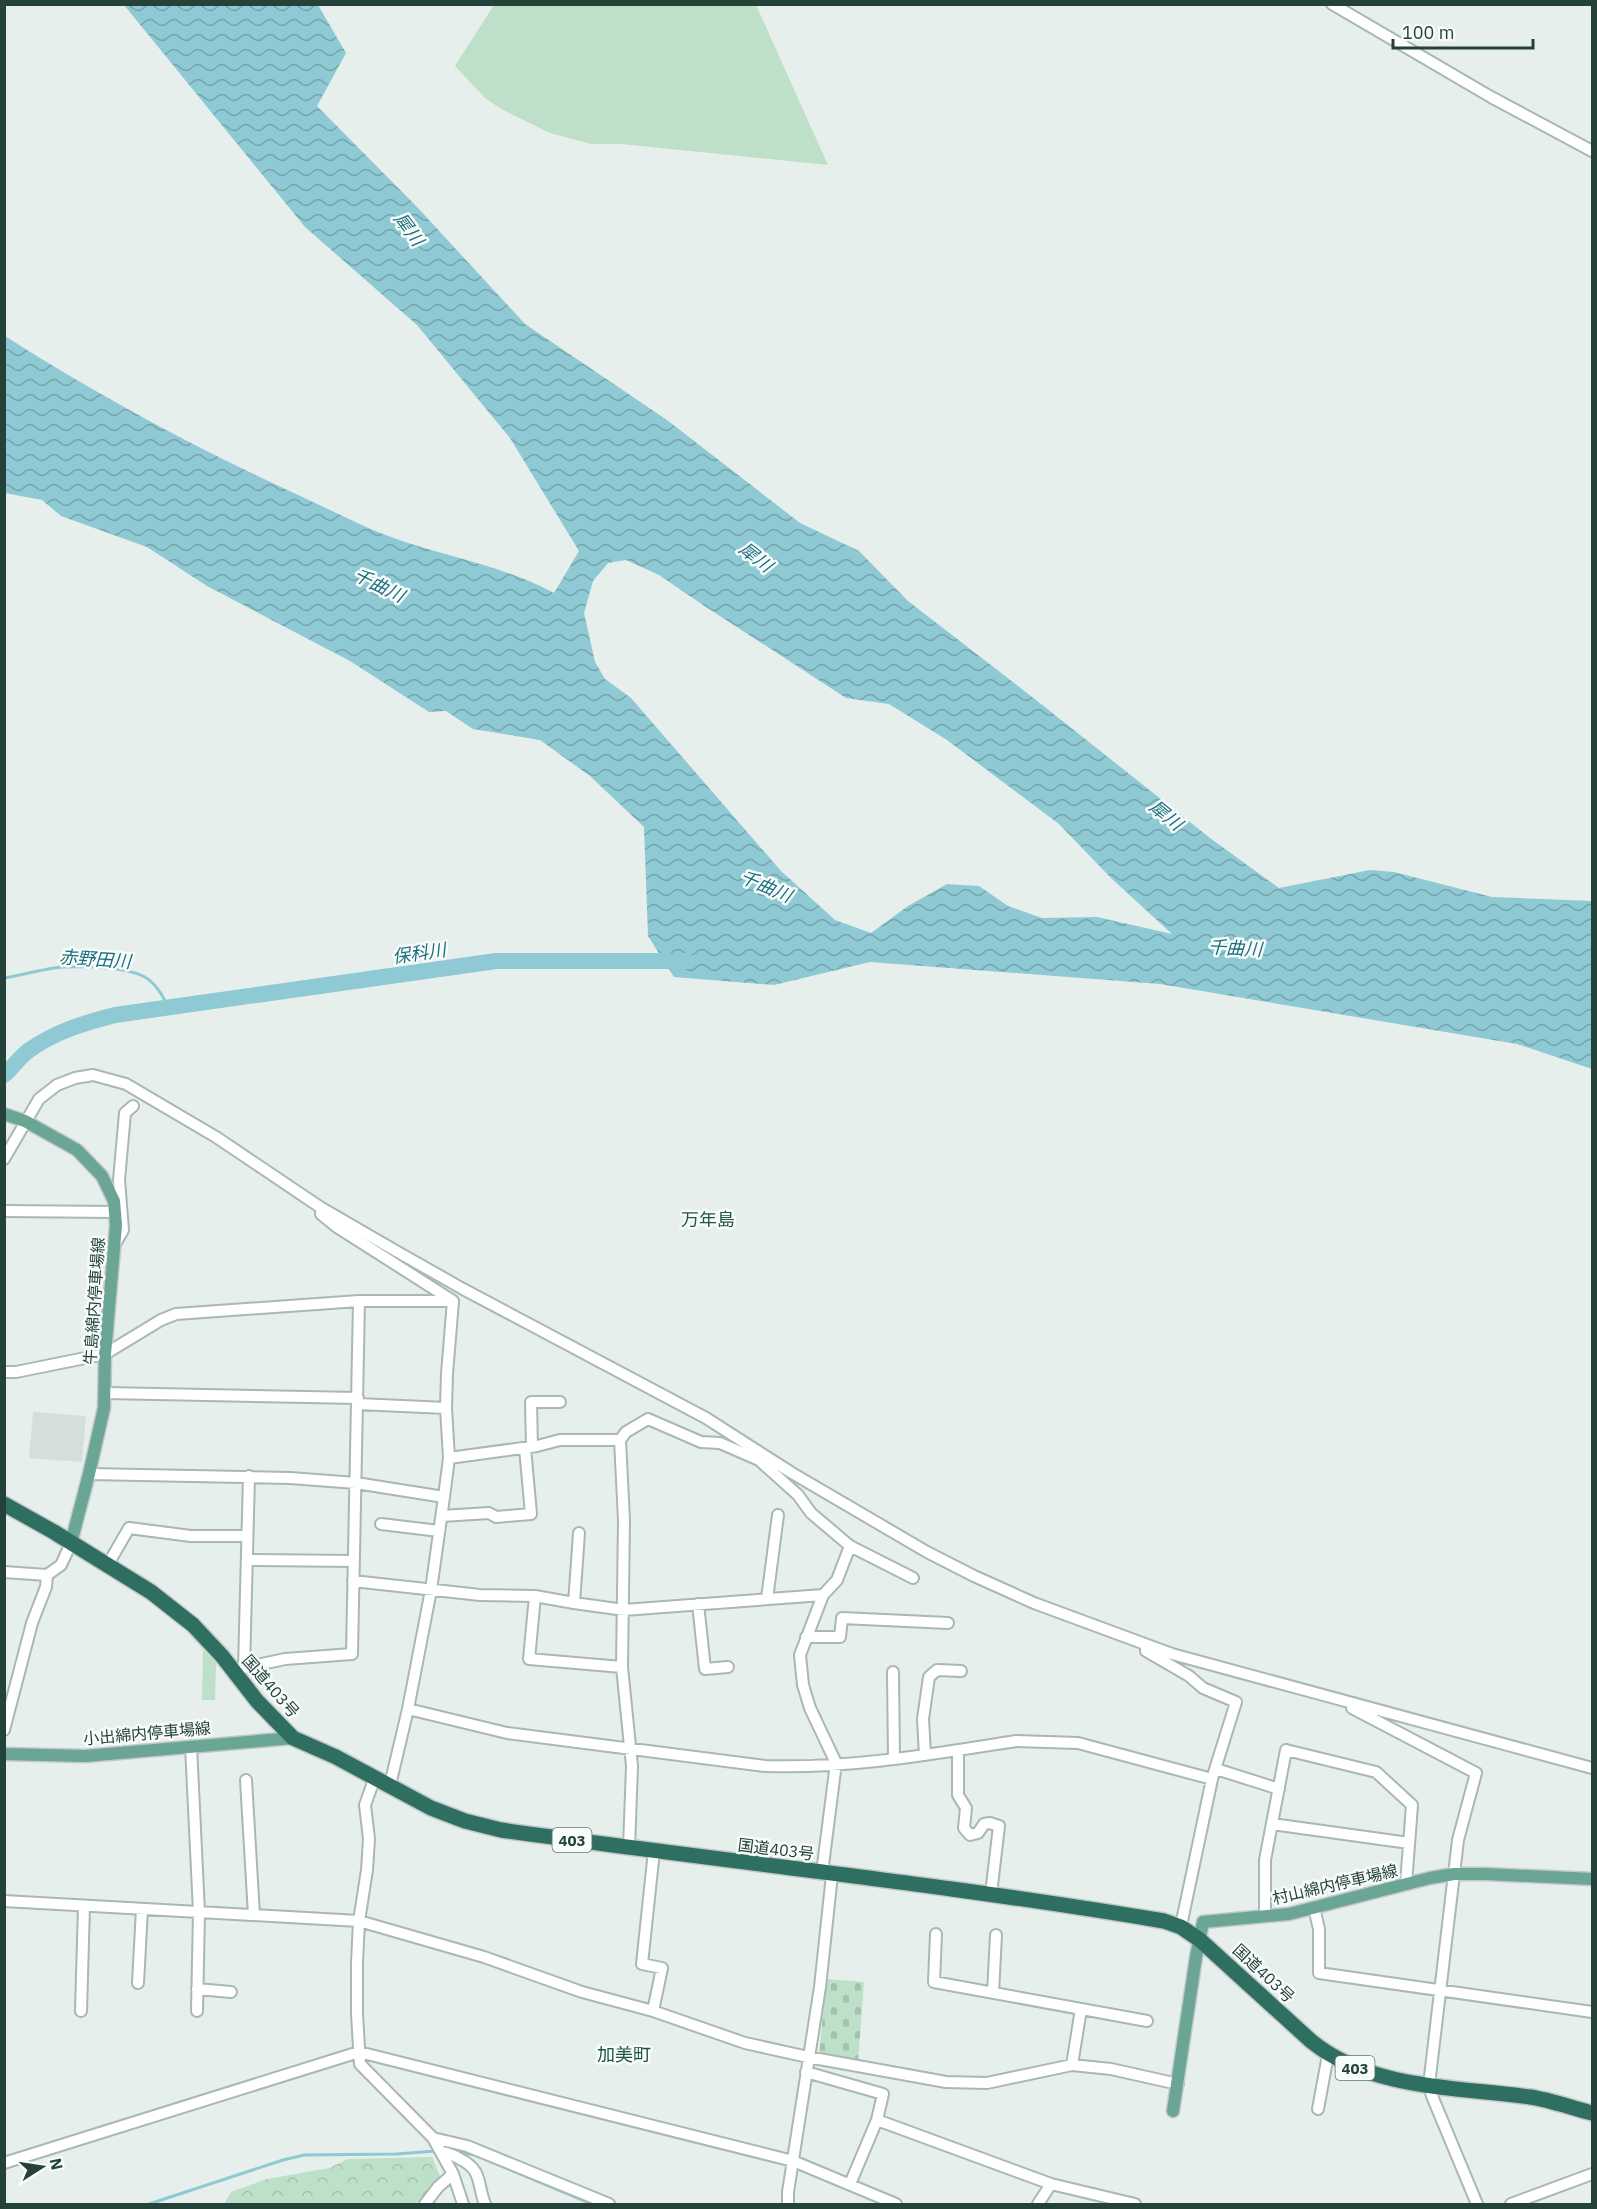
<svg xmlns="http://www.w3.org/2000/svg" width="1597" height="2209" font-family="'IBM Plex Sans','Noto Sans JP',sans-serif">
<defs>
<pattern id="forest-crowns" width="20" height="18" patternUnits="userSpaceOnUse" patternTransform="scale(1.5)"><rect width="20" height="18" fill="#bfe0c8"/><path d="M2 6a3 3 0 1 1 6 0M12 15a3 3 0 1 1 6 0" fill="none" stroke="#a4c1ad"/></pattern>
<pattern id="cemetery-stones" width="16" height="16" patternUnits="userSpaceOnUse" patternTransform="scale(1.5)"><rect width="16" height="16" fill="#bfe0c8"/><path d="M2 7V4a2 2 0 0 1 4 0v3zM10 15v-3a2 2 0 0 1 4 0v3z" fill="#a4c1ad"/></pattern>
<pattern id="water-waves" width="16" height="10" patternUnits="userSpaceOnUse" patternTransform="scale(1.5)"><rect width="16" height="10" fill="#8ec9d4"/><path d="M0 5q4-4 8 0t8 0" fill="none" stroke="#74a5ad"/></pattern>
</defs>
<rect width="100%" height="100%" fill="#e6efeb"/>
<!-- built -->
<path fill="#d4dfda" d="M33,1412L86,1416L82,1462L29,1458Z"/>
<!-- grass -->
<path fill="#bfe0c8" d="M494,5H756L828,165L621,144H591L550,133L503,110L486,99L455,66Z
M203,1650L216,1663L215,1700H202Z"/>
<!-- forest -->
<path fill="url(#forest-crowns)" d="M432,2157L440,2176L416,2204H224L231,2192L267,2179L329,2168L348,2159Z"/>
<!-- cemetery -->
<path fill="url(#cemetery-stones)" d="M826,1979L864,1982L858,2063L819,2057Z"/>
<!-- water -->
<path fill="url(#water-waves)" fill-rule="evenodd" d="M124,5H318L346,53L317,106L418,208L525,324L667,420L800,523L859,551L908,601L1036,700L1210,838L1279,888L1370,870L1394,872L1492,897L1592,901V1069L1517,1044L1160,984L870,962L774,985L674,977L648,936L644,827L590,776L540,740L473,729L446,711L429,712L350,661L207,586L147,547L61,516L42,500L5,493V336C97,395 196,448 296,494C325,507 353,522 383,534C439,556 501,564 554,593L579,551L510,438L417,325L305,227ZM626,560L659,575L703,605L846,698L889,704L947,740L1059,824L1111,878L1172,934L1097,917L1042,918L1008,906L979,886L947,884L908,906L871,933L835,920L781,871L631,698L605,679L595,662L584,613L593,581L608,563Z"/>
<g fill="none" stroke-linecap="round" stroke-linejoin="round">
<!-- stream -->
<path stroke="#8ec9d4" stroke-width="3" d="M4,978C24,975 45,968 64,967C85,966 124,967 143,976C156,983 163,995 168,1008
M455,2151L475,2155L592,2204
M149,2204L283,2160L304,2155L396,2154L436,2151"/>
<!-- river -->
<path stroke="#8ec9d4" stroke-width="16" d="M4,1075C12,1068 19,1058 28,1051C54,1032 84,1023 115,1015L496,961H687"/>
<defs>
<path id="minor" d="M1332,4L1491,97L1592,151
M4,1159L39,1099L57,1085L75,1078L93,1075L126,1084L216,1137L320,1207L396,1251L463,1289L706,1418L792,1473L927,1552L974,1576L1034,1603L1172,1654L1592,1768
M4,1211L115,1212
M321,1211V1214L337,1227L453,1301
M115,1244L123,1230L119,1180L125,1113L133,1106
M4,1372H16L105,1354L161,1320L176,1314L359,1301H453
M106,1393L358,1398
M358,1404L446,1408
M532,1447L531,1402H560
M449,1458L537,1446L560,1440H620
M89,1474L290,1478L356,1483L444,1497
M442,1516L489,1513L496,1517L531,1514L525,1448
M381,1524L439,1531
M850,1546L913,1578
M247,1560L354,1561
M107,1566L129,1528L191,1536H246
M4,1572L47,1575L61,1565L71,1543
M353,1581L480,1595L535,1596L574,1603L624,1610L823,1595
M535,1596L529,1659L622,1667
M767,1599L778,1515
M574,1603L579,1533
M698,1604L705,1669L728,1667
M806,1637H840L842,1618L948,1623
M1146,1649V1651L1189,1676L1203,1688L1236,1702L1212,1779L1182,1921
M244,1668L249,1476
M233,1670L285,1659L352,1654L359,1301
M893,1672L894,1759
M1352,1708L1476,1773L1458,1840L1429,2085L1432,2096L1477,2204
M408,1709L507,1733L765,1766C849,1769 933,1754 1016,1741L1078,1743L1212,1779
M4,1730L32,1623L46,1587L47,1575
M191,1746L199,1912L197,2011
M958,1750V1795L966,1808L964,1828L970,1835L978,1833L984,1824L990,1823L999,1826L991,1894
M925,1755L923,1719L929,1677L937,1670L961,1671
M1216,1769L1279,1789
M375,1777L365,1805L369,1839L367,1870L359,1921L357,1963V2014L360,2064L433,2138L453,2174L463,2204
M246,1780L254,1915
M390,1785L408,1709L431,1590L444,1497L449,1458L446,1408L447,1374L453,1301
M1272,1824L1409,1843
M629,1848L632,1766L622,1667L624,1520L620,1440L626,1432L648,1419L701,1442L720,1443L759,1460L798,1495L811,1513L850,1546L837,1580L823,1595L800,1655L803,1685L810,1708L836,1763L822,1873
M4,1901L359,1921L484,1957L582,1992L653,2011L745,2043L808,2057L946,2082L987,2083L1072,2065L1111,2069L1178,2084
M1314,1908L1319,1929V1973L1592,2012
M1265,1916V1860L1286,1750L1376,1772L1412,1805L1406,1884
M936,1934L934,1982L1147,2021
M138,1983L142,1909
M197,1989L231,1992
M993,1993L996,1935
M81,2011L84,1906
M653,2011L662,1968L642,1964L654,1851
M1072,2065L1081,2009
M806,2072L883,2094L877,2120
M1318,2109L1328,2055
M433,2138L467,2146L609,2204
M441,2152C449,2153 454,2155 460,2159C483,2170 477,2185 485,2204
M4,2163L359,2052L793,2161L896,2204
M850,2184L877,2120L1051,2184L1038,2204
M1051,2184L1135,2204
M425,2204L438,2187L453,2174
M788,2204V2192L820,1987L832,1875
M1511,2204L1592,2174"/>
<path id="major" d="M4,1114L25,1121L77,1150L102,1176L114,1201L116,1225L105,1354L104,1408L89,1474L71,1543
M4,1754L85,1756L293,1738
M1173,2111L1196,1957L1203,1922L1289,1914L1430,1878L1454,1874H1486L1592,1879"/>
<path id="highway" d="M4,1504L54,1532L151,1592L193,1625L222,1656L257,1701L293,1738L336,1757L431,1808L465,1821L501,1830C722,1861 944,1884 1164,1921L1181,1927L1200,1940L1311,2041C1371,2090 1458,2087 1530,2097C1551,2100 1572,2108 1592,2113"/>
</defs>
<!-- minor casing -->
<use href="#minor" stroke="#a8b8b2" stroke-width="14"/>
<!-- major casing -->
<use href="#major" stroke="#c2cac8" stroke-width="15"/>
<!-- highway casing -->
<use href="#highway" stroke="#c2cac8" stroke-width="18"/>
<!-- minor -->
<use href="#minor" stroke="#fff" stroke-width="10"/>
<!-- major -->
<use href="#major" stroke="#6aa596" stroke-width="12"/>
<!-- highway -->
<use href="#highway" stroke="#2f6f62" stroke-width="15"/>
</g>
<g text-anchor="middle" dominant-baseline="central" stroke-width="5" stroke-linejoin="round" paint-order="stroke">
<!-- shield labels -->
<g fill="#f7fbf9" stroke="#637a73" stroke-width="1.5">
<rect x="552.5" y="1828" width="39" height="24" rx="4.5"/>
<rect x="1335.5" y="2056" width="39" height="24" rx="4.5"/>
</g>
<g font-size="15" font-weight="bold" fill="#24423a">
<text x="572" y="1840">403</text>
<text x="1355" y="2068">403</text>
</g>
<!-- street labels -->
<g font-size="16" fill="#24423a" stroke="#f7fbf9">
<text transform="translate(94 1301) rotate(-86)">牛島綿内停車場線</text>
<text transform="translate(271 1686) rotate(49)">国道403号</text>
<text transform="translate(147 1733) rotate(-5)">小出綿内停車場線</text>
<text transform="translate(776 1849) rotate(7)">国道403号</text>
<text transform="translate(1335 1884) rotate(-13)">村山綿内停車場線</text>
<text transform="translate(1264 1973) rotate(43)">国道403号</text>
</g>
<!-- water labels -->
<g font-size="18" font-style="italic" fill="#1c6f80" stroke="#f7fbf9">
<text transform="translate(409 229) rotate(53)">犀川</text>
<text transform="translate(756 557) rotate(38)">犀川</text>
<text transform="translate(379 585) rotate(26)">千曲川</text>
<text transform="translate(1166 815) rotate(39)">犀川</text>
<text transform="translate(766 886) rotate(23)">千曲川</text>
<text transform="translate(1235 948) rotate(3)">千曲川</text>
<text transform="translate(419 953) rotate(-8)">保科川</text>
<text transform="translate(95 959) rotate(4)">赤野田川</text>
</g>
<!-- neighbourhood labels -->
<g font-size="18" fill="#1f5548" stroke="#f7fbf9">
<text x="708" y="1219">万年島</text>
<text x="624" y="2054">加美町</text>
</g>
</g>
<!-- border -->
<rect width="1597" height="2209" fill="none" stroke="#24423a" stroke-width="12"/>
<!-- north arrow -->
<g transform="translate(42 2167) rotate(78)" stroke="#f7fbf9" stroke-width="4.5" paint-order="stroke">
<path d="M0-4.5L10 22L0 15L-10 22Z" fill="#24423a"/>
<text y="-9" font-size="16" font-weight="bold" text-anchor="middle" fill="#24423a">N</text>
</g>
<!-- scale -->
<path d="M1393 39v9h140v-9" fill="none" stroke="#24423a" stroke-width="3"/>
<text x="1402" y="39" font-size="18" fill="#24423a" stroke="#f7fbf9" stroke-width="4.5" paint-order="stroke">100 m</text>
</svg>
